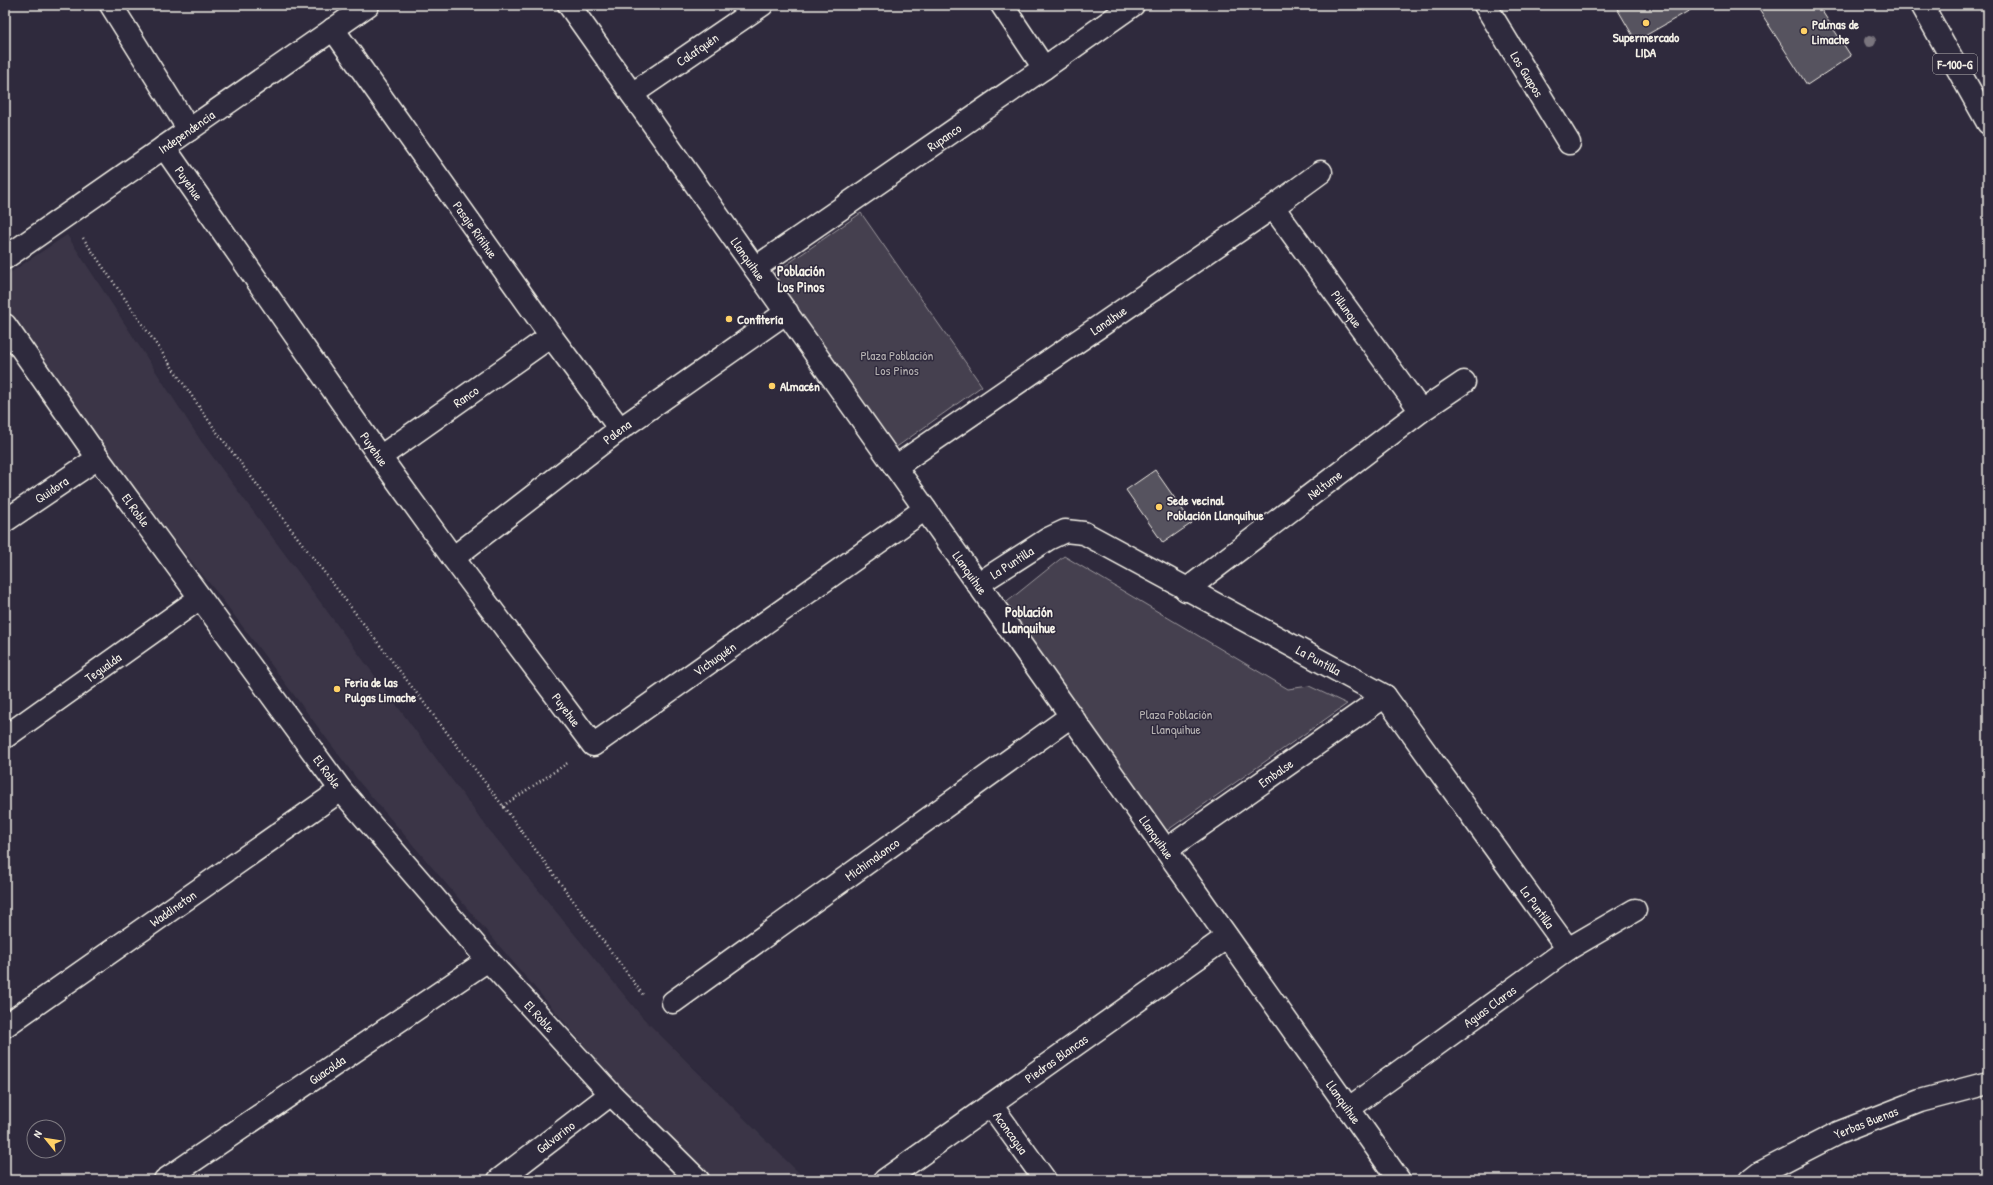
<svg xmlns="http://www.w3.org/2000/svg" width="1993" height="1185" font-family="'Patrick Hand',sans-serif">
<rect width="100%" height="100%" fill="#2f2a3d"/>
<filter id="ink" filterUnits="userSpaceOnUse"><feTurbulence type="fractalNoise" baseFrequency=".025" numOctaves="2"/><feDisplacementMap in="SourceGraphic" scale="8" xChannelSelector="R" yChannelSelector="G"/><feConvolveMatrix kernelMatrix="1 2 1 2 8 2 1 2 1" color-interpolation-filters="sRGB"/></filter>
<g filter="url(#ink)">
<!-- built -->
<path fill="#3b3647" d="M67,235L201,441L486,826L642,1017L806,1180H712L613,1079L360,783L219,595L107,458L5,314V276Z"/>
<!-- green -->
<path fill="#454050" stroke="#9c989c" d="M861,213L982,386L891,451L770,276Z
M1064,556L1288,689L1309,686L1347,704L1155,839L997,610Z"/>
<!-- building -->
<path fill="#56525f" stroke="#f4f1e8" d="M1615,5H1699L1636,41Z
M1756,5H1818L1851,56L1807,85Z
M1155,470L1192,523L1163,543L1126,490Z"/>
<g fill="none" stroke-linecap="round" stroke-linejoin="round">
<defs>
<g id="minor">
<path d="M111,5L189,130"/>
<path id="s1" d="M569,5L1399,1180"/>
<path d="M1002,5L1044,68"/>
<path id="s2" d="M1485,5L1569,143"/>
<path id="s3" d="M333,29L551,336L620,429"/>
<path id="s4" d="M632,94L762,5"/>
<path id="s5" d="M164,147L380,457L453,558L593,745L925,509"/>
<path id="s6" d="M1273,207L1421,411"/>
<path id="s7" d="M755,268L1044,68L1133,5"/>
<path id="s8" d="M5,325L98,458L341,790L488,960L611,1094L698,1180"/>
<path id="s9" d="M380,457L551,336"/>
<path id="s10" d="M895,467L1273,207L1321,172"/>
<path id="s11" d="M5,521L98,458"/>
<path id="s12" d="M453,558L620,429L787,312"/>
<path id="s13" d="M978,584L1048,539L1065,531L1084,533L1385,696L1568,949"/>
<path id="s14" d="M1186,590L1421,411L1464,382"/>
<path id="s15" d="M5,737L200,598"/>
<path id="s16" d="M1166,850L1385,696"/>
<path id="s17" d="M673,1002L1071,716"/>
<path id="s18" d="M5,1026L341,790"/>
<path id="s19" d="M991,1105L1045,1180"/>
<path id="s20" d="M1348,1109L1568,949L1635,910"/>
<path id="s21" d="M165,1180L488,960"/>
<path id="s22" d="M499,1180L611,1094"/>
<path id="s23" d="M885,1180L1227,937"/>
<path id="s24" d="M1751,1180L1760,1173L1838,1133L1920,1101L1988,1083"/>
</g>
<g id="major">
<path d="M1922,5L1988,123"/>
<path id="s25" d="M5,258L368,5"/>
</g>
</defs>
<!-- minor casing -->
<use href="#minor" stroke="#f4f1e8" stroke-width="25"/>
<!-- major casing -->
<use href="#major" stroke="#f4f1e8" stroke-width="25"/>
<!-- path -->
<path stroke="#f4f1e8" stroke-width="2.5" stroke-dasharray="1 3" stroke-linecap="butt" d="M83,238L216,431L503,806L644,996
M503,806L569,762"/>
<!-- minor -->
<use href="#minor" stroke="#2f2a3d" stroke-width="22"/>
<!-- major -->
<use href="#major" stroke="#2f2a3d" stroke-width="22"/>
</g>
<!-- trees -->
<circle fill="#7a757e" cx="1870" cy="41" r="6"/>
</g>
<!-- markers -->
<g fill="#ffd166" stroke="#2f2a3d" stroke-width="1.5">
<circle cx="1646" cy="23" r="4"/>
<circle cx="1804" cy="31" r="4"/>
<circle cx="729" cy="319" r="4"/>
<circle cx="772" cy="386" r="4"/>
<circle cx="1159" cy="507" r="4"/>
<circle cx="337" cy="689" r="4"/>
</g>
<g text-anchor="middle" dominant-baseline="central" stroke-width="3" stroke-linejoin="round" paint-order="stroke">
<!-- shield labels -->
<rect fill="#2f2a3d" stroke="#b9b5b5" stroke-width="1" x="1933" y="54" width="44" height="20" rx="3"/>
<g font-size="12" font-weight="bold" fill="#f4f1e8">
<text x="1955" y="64">F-100-G</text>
</g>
<!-- poi labels -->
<g font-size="13" font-weight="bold" fill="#f4f1e8" stroke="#2f2a3d" text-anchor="start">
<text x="1812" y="24">Palmas de<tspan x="1812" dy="15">Limache</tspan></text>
<text x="1646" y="37" text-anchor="middle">Supermercado<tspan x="1646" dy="15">LIDA</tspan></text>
<text x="737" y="319">Confitería</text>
<text x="780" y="386">Almacén</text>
<text x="1167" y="500">Sede vecinal<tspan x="1167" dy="15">Población Llanquihue</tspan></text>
<text x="345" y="682">Feria de las<tspan x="345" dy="15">Pulgas Limache</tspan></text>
</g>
<!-- street labels -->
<g font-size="13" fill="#f4f1e8" stroke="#2f2a3d">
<text stroke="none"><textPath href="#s4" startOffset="79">Calafquén</textPath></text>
<text stroke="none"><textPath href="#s2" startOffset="81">Los Guapos</textPath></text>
<text stroke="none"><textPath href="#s25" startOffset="221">Independencia</textPath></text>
<text stroke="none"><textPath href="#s7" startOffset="230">Rupanco</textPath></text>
<text stroke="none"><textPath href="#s5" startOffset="44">Puyehue</textPath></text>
<text stroke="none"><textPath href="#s3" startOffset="246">Pasaje Riñihue</textPath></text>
<text stroke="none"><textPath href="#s1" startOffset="311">Llanquihue</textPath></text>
<text stroke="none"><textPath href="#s6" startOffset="126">Pillunque</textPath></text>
<text stroke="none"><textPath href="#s10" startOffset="259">Lanalhue</textPath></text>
<text stroke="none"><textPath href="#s9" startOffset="105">Ranco</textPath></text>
<text stroke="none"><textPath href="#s12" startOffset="207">Palena</textPath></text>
<text stroke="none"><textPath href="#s5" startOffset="368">Puyehue</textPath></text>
<text stroke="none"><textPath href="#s14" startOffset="174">Neltume</textPath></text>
<text stroke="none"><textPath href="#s11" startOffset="56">Quidora</textPath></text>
<text stroke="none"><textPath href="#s8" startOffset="227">El Roble</textPath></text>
<text stroke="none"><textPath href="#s13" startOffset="40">La Puntilla</textPath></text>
<text stroke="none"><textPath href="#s1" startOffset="695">Llanquihue</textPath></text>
<text stroke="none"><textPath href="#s5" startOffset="885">Vichuquén</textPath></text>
<text stroke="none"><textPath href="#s13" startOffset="388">La Puntilla</textPath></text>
<text stroke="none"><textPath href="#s15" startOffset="120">Tegualda</textPath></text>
<text stroke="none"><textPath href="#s5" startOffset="692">Puyehue</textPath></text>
<text stroke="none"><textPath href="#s8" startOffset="551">El Roble</textPath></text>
<text stroke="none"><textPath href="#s16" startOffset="134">Embalse</textPath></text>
<text stroke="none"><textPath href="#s1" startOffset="1019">Llanquihue</textPath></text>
<text stroke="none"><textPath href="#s17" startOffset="245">Michimalonco</textPath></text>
<text stroke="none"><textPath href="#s13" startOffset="724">La Puntilla</textPath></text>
<text stroke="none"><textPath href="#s18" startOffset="205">Waddineton</textPath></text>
<text stroke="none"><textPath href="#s20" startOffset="175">Aguas Claras</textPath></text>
<text stroke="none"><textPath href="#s8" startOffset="875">El Roble</textPath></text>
<text stroke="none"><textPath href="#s23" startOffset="210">Piedras Blancas</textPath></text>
<text stroke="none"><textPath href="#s21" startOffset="196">Guacolda</textPath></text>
<text stroke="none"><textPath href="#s1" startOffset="1343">Llanquihue</textPath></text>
<text stroke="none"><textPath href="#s24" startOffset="129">Yerbas Buenas</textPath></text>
<text stroke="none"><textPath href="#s19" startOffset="34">Aconcagua</textPath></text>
<text stroke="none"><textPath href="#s22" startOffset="71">Galvarino</textPath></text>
</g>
<!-- park labels -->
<g font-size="13" fill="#b7b3b3" stroke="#2f2a3d">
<text x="897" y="355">Plaza Población<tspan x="897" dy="15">Los Pinos</tspan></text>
<text x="1176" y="714">Plaza Población<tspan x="1176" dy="15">Llanquihue</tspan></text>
</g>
<!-- neighbourhood labels -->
<g font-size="14" font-weight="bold" fill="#f4f1e8" stroke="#2f2a3d">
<text x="801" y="270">Población<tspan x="801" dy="16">Los Pinos</tspan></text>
<text x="1029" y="611">Población<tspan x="1029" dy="16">Llanquihue</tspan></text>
</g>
</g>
<!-- margin -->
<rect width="1993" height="1185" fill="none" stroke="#2f2a3d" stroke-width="20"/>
<rect x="10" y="10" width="1973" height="1165" fill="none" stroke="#f4f1e8" stroke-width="1.5" filter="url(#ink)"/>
<!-- north arrow -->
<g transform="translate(46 1139) rotate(300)"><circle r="19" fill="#2f2a3d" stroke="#7e7a81"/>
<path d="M0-3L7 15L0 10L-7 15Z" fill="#ffd166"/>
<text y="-6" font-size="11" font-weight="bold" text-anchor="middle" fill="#f4f1e8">N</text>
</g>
</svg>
